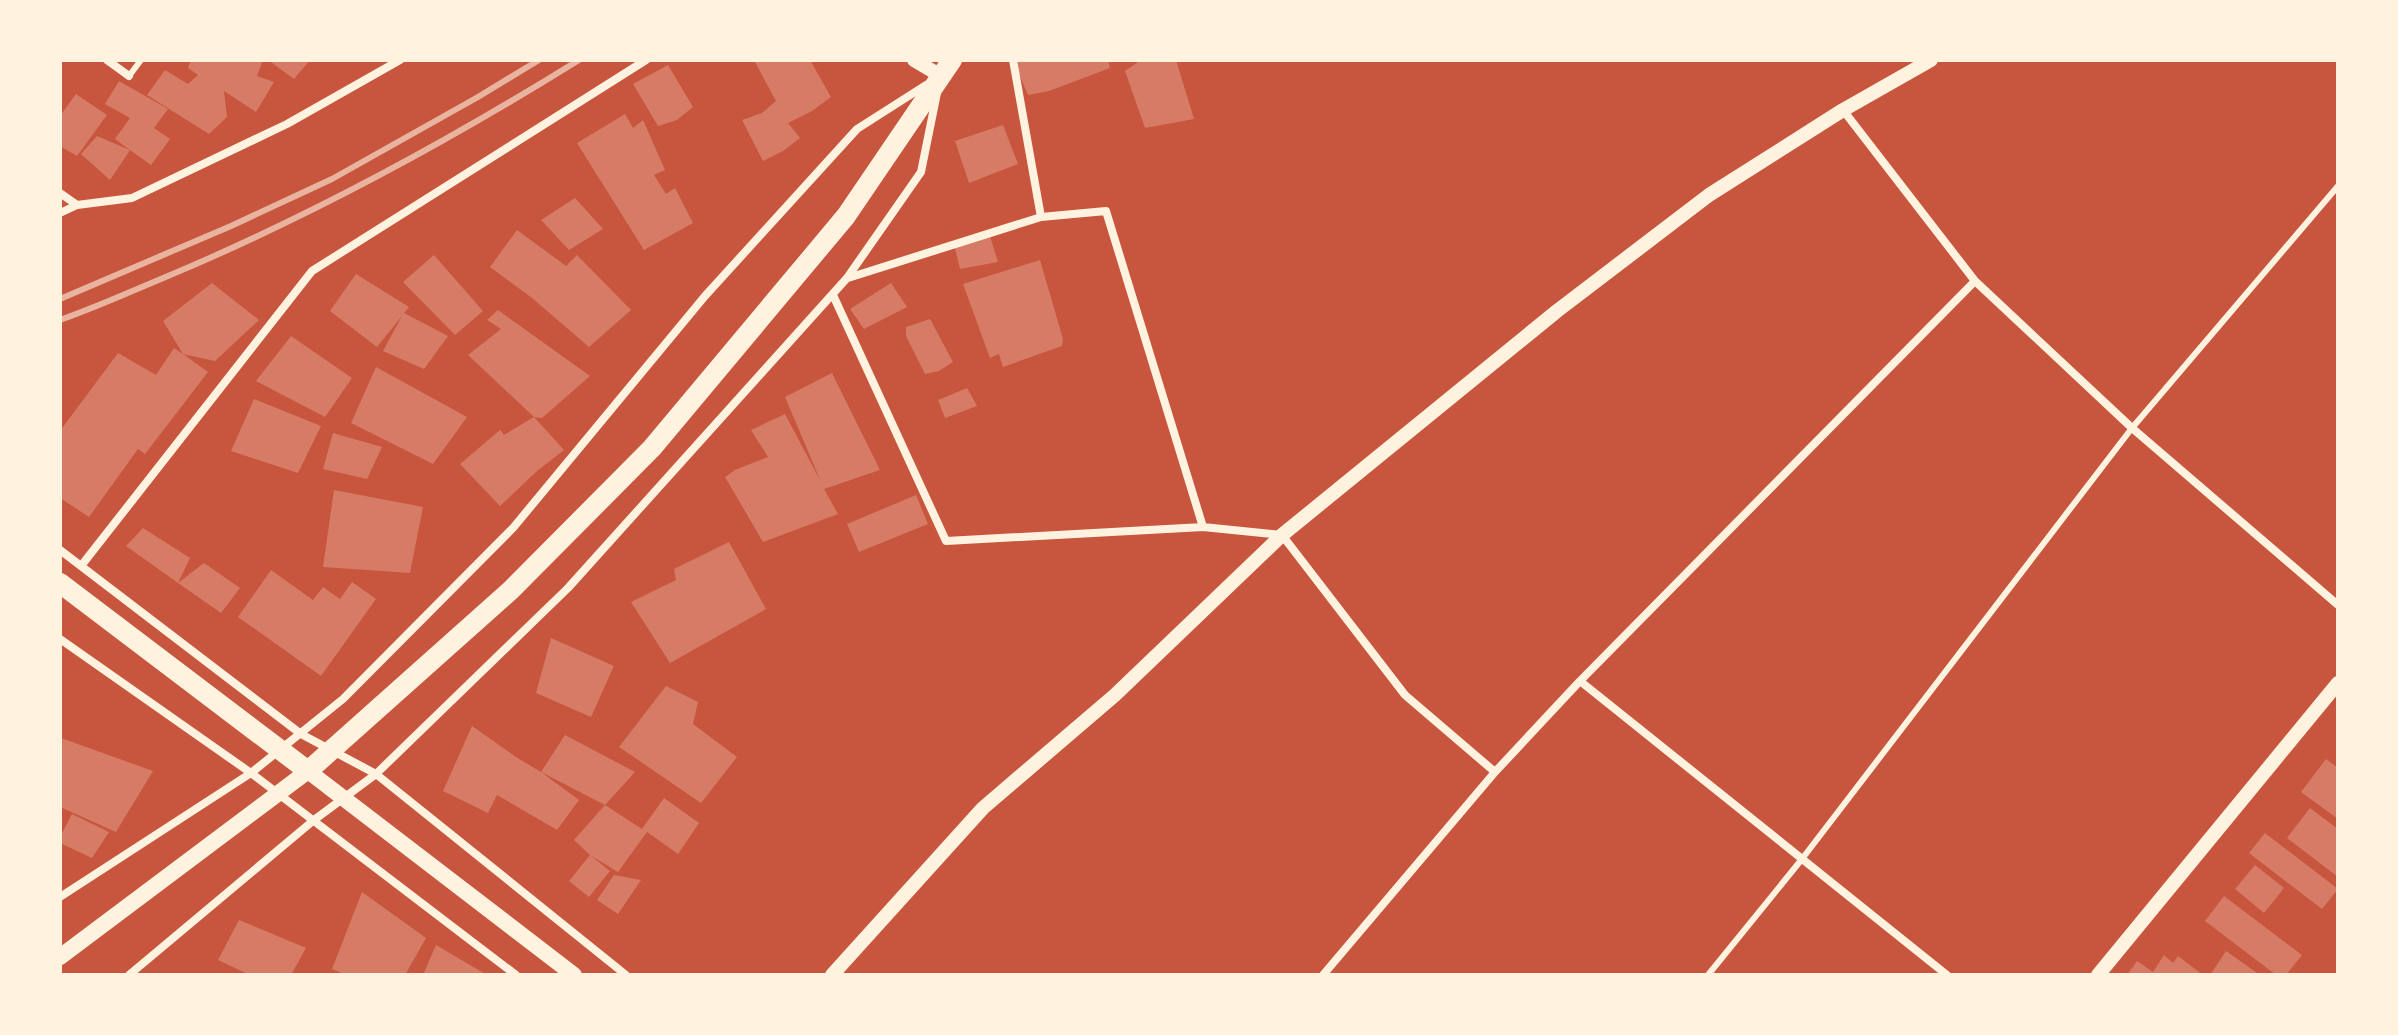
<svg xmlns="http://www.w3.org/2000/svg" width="2398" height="1035" font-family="Ubuntu,sans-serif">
<rect width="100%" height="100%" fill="#c8553d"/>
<!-- building -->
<path fill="#d67c66" d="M191,60H257L262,63L257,76L274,82L256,112L224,91L227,117L209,134L147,95L165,70L188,84L198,75L211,84L188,68Z
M268,60H310L294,79Z
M754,60H810L831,97L812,111L788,123L800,138L783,151L763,161L742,120L762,113L776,101Z
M1013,60H1108L1110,68L1049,91L1028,95Z
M1141,60H1176L1194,119L1145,128L1125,71Z
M668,65L693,107L677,120L658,126L633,84Z
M119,81L168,109L154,128L170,139L151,165L130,150L110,180L81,154L97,136L130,150L115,139L130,118L105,104Z
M76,94L107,115L77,156L60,146V116Z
M625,114L633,128L643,120L665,170L654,175L666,194L675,188L693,223L644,250L577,143Z
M1003,125L1018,164L969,183L955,141Z
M575,198L603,229L569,250L541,220Z
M517,230L566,266L577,255L631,310L589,347L532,298L490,267Z
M989,233L998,262L960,269L954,244Z
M434,255L483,311L455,335L403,282Z
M1040,260L1063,339L1062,346L1003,367L999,354L990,358L963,284Z
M356,274L409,307L404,313L448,336L424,369L383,351L402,316L377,347L330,311Z
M212,283L259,320L215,361L183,354L208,372L145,454L138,449L89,517L60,498V431L118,353L156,375L174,348L183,354L163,321Z
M891,283L907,307L864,329L850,309Z
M498,310L590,376L542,418L534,417L564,450L537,471L500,506L460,464L500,430L504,435L534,417L468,355L501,329L487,320Z
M930,319L953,362L939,371L925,374L906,336V327Z
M291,336L352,378L325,417L256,381Z
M376,367L467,417L433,464L351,423Z
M832,373L880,470L824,489L838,514L763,542L725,477L735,470L768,457L751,430L785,414L821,482L785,397Z
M967,388L977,406L945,418L938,400Z
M254,399L321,426L298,473L231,451Z
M333,433L382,447L367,479L323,469Z
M334,490L423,507L410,573L323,567Z
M916,495L928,524L859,552L847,524Z
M143,528L190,558L178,583L126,546Z
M729,542L766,609L670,663L631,602L676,580L674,569Z
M204,563L240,588L221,613L178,583Z
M271,570L313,600L323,587L340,599L352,582L376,599L321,676L238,617Z
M551,638L614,666L591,717L536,693Z
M666,686L698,702L693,724L737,757L701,803L619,747Z
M472,726L516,757L541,772L565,735L635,772L605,805L541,772L579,800L557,830L497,795L488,813L443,791Z
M61,738L153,771L116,832L60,807Z
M2326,759L2338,768V819L2301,792Z
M664,798L699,823L678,854L647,832L618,872L590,855L610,871L589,897L569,881L590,855L574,840L605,805L642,829Z
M2310,808L2338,829V877L2287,838Z
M72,814L109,832L92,858L60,843V837Z
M2265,833L2338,889L2322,909L2249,853Z
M2255,865L2284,888L2264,913L2235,889Z
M614,875L641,880L618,914L597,900Z
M362,892L426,938L405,975H346L332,969Z
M2224,896L2302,955L2286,975H2276L2205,921Z
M239,920L306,948L291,975H250L218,960Z
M436,945L487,975H423Z
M2226,951L2260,975H2210Z
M2164,955L2173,963L2178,956L2203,975H2127L2137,961L2153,972Z"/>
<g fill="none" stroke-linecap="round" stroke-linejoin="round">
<!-- service -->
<path stroke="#fff3e0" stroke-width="6" d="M129,76L141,60
M1708,975L1802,859L2132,428L2338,186"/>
<!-- minor -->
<path stroke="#fff3e0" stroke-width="8" d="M107,60L129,76
M1013,60L1041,217
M1843,110L1975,281L2132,428L2338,605
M60,193L77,205
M60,213L77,205L132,198L287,124L400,60
M848,278L1041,217L1106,211L1203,527
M833,295L946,541L1203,527L1282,535L1405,695L1495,772
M60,550L301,734L376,774L626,975
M81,566L312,271L646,60
M60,639L251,773L516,975
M1580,681L1947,975
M60,897L251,773L343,699L513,528L705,296L857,129L926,85
M129,975L314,820L376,774L568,588L847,278L921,172L937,93
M1323,975L1495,772L1580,681L1975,281"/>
<!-- tertiary -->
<path stroke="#fff3e0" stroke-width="14" d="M914,60L941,76
M832,975L983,808L1115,695L1282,535L1557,311L1709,195L1843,110L1931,60
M2098,975L2338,683"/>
<!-- secondary -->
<path stroke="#fff3e0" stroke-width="16" d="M60,957L308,771L574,975"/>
<!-- primary -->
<path stroke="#fff3e0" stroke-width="20" d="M60,583L308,771L511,590L652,448L846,216L952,60"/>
<!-- rail -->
<path stroke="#e9b49f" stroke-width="6" d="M60,299L231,226L332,179L478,97L539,60
M60,320C97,307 132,291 168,276C311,216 447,142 579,60"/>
</g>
<!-- border -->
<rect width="2398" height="1035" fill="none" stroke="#fff3e0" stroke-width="124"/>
</svg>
